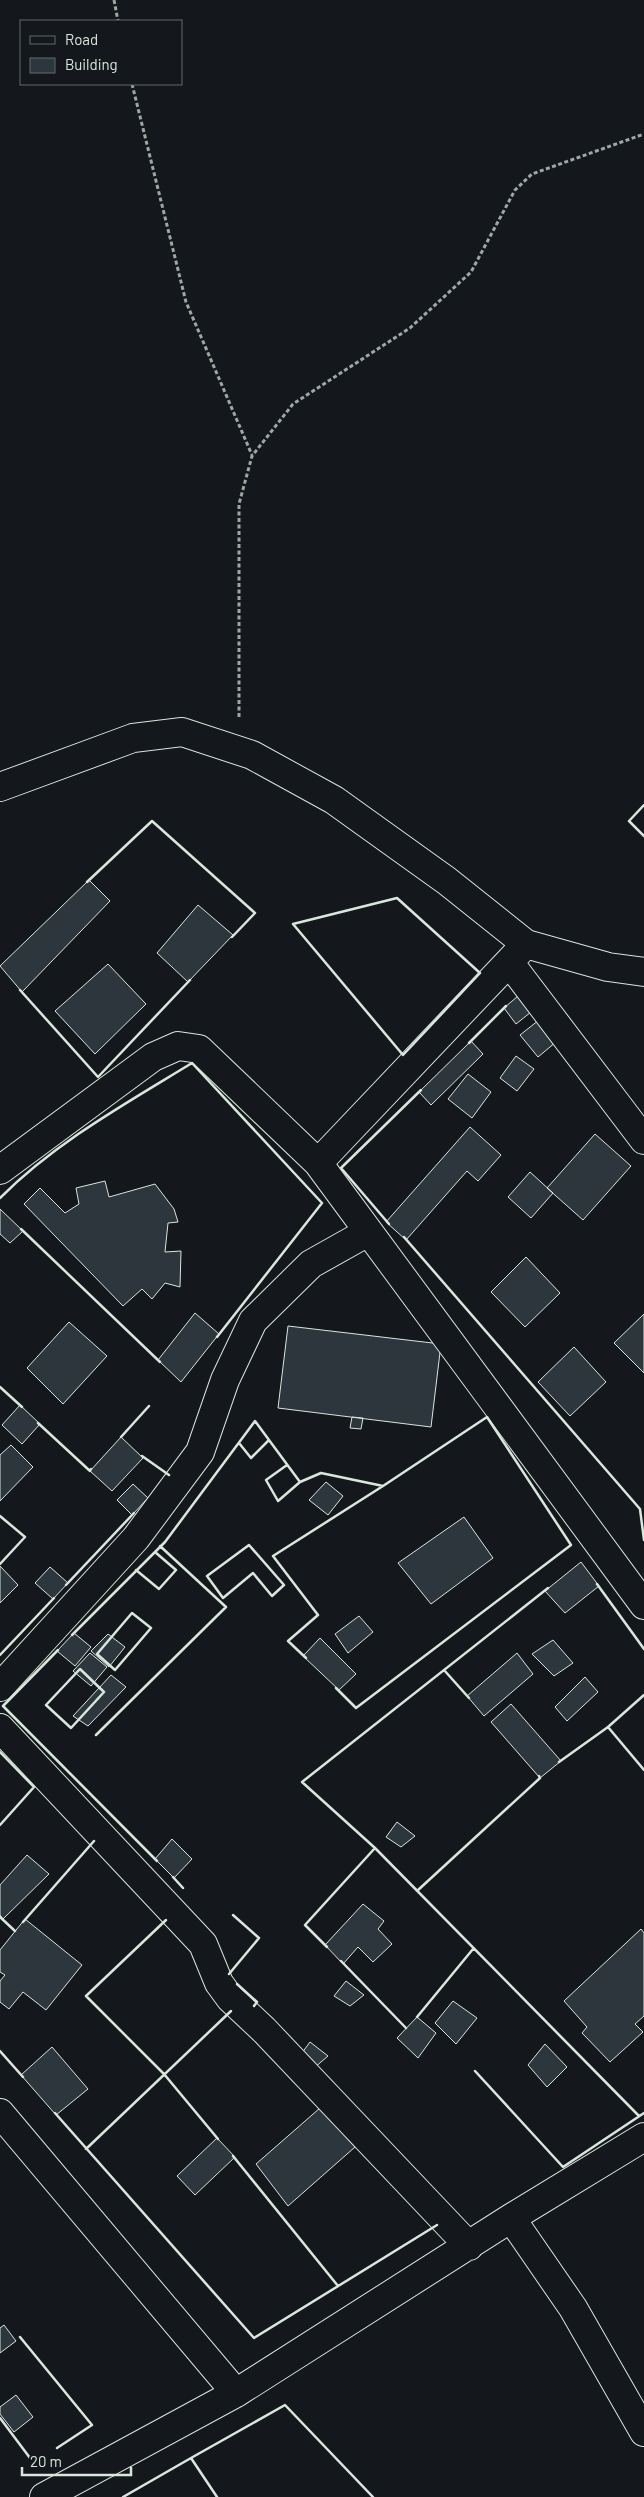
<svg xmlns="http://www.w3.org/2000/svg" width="644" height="2497" font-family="Barlow,sans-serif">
<rect width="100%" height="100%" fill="#14181c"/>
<!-- building -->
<path fill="#2c363c" stroke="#d8e6dc" d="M89,880L110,901L22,992L0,966Z
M198,905L233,935L188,982L157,953Z
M108,964L146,1004L95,1054L55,1011Z
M518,996L531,1012L516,1024L504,1008Z
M539,1020L556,1042L538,1057L520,1035Z
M471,1041L483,1054L431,1105L419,1092Z
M516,1056L534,1069L517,1091L500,1078Z
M468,1074L491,1092L472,1118L448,1099Z
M470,1127L501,1155L478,1181L467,1171L406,1240L386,1222Z
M595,1134L631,1166L583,1220L547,1188Z
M530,1172L553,1193L531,1218L508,1197Z
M105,1181L109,1197L155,1184L174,1209L178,1222L168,1223L165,1252L181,1251L180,1287L165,1283L152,1299L142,1289L123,1306L24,1204L40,1188L65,1213L79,1204L76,1188Z
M0,1209L23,1231L10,1243L0,1234Z
M526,1257L560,1293L525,1327L491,1292Z
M195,1313L219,1334L181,1382L158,1360Z
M644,1314V1373L614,1343Z
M69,1322L107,1356L63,1404L27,1368Z
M288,1326L441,1344L431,1427L278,1408Z
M574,1347L606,1382L570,1416L538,1382Z
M20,1405L40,1424L22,1444L2,1425Z
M352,1417L363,1418L361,1429L350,1428Z
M121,1437L143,1458L112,1491L90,1471Z
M11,1445L33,1467L0,1501V1455Z
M326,1482L343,1496L328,1515L309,1500Z
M133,1484L148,1498L132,1515L117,1500Z
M464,1517L493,1558L431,1604L398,1563Z
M581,1562L599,1586L565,1613L545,1591Z
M0,1566L18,1585L0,1603Z
M50,1567L68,1583L53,1599L35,1583Z
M359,1616L373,1632L348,1653L335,1634Z
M74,1633L91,1647L75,1666L57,1651Z
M108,1634L125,1647L109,1667L91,1651Z
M320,1638L356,1674L339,1690L303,1656Z
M553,1640L573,1663L554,1676L532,1654Z
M90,1653L107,1667L91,1686L73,1671Z
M517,1653L533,1674L484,1716L467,1696Z
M111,1675L126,1687L88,1726L73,1716Z
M585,1677L598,1692L567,1721L555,1707Z
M511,1704L561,1761L540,1778L491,1722Z
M397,1822L415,1836L401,1847L386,1837Z
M172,1839L192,1859L174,1878L155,1859Z
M27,1855L49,1874L3,1919L0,1915V1885Z
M363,1904L384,1921L378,1929L392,1944L373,1962L358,1947L343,1964L325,1945Z
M25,1919L82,1965L46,2010L23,1992L9,2009L0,2002V1981L5,1975L0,1972V1950Z
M641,1929L644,1933V2016L635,2024L643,2032L610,2062L582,2033L587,2027L564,2001Z
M346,1981L364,1995L350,2006L334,1996Z
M453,2001L477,2018L456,2044L435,2023Z
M417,2017L436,2033L418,2058L397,2038Z
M310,2042L328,2056L314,2068L299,2057Z
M545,2044L567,2067L547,2087L528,2065Z
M52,2047L88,2089L56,2115L21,2075Z
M320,2108L355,2147L288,2206L256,2164Z
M217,2138L235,2157L195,2195L177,2176Z
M4,2325L16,2341L0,2353V2328Z
M16,2395L33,2417L14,2432L0,2414V2407Z"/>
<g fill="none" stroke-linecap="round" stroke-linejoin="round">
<defs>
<path id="minor" d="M509,962L644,1140
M318,1163L526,944
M0,1170L153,1057L178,1046L199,1049L318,1163L644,1605
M0,1687L136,1538L200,1452L225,1380L253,1321L311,1264L368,1232
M0,1728L203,1944L219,1983L230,1998L264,2030L469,2246
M0,2113L236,2393
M511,2218L573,2308L644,2432
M44,2497L236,2393L511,2218L644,2137"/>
<path id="tertiary" d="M0,787L133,738L182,732L252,755L334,800L447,881L526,944L608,967L644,972"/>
</defs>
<!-- minor casing -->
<use href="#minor" stroke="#d8e6dc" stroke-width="30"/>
<!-- tertiary casing -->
<use href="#tertiary" stroke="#d8e6dc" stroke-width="30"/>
<!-- path -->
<path stroke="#9da8a2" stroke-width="3" stroke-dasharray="4 2.5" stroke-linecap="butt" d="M114,0L118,21
M132,84L186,302L252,455
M239,717V504L252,456L293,404L410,328L471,272L515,190L532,174L644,134"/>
<!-- minor -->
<use href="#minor" stroke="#14181c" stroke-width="28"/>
<!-- tertiary -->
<use href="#tertiary" stroke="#14181c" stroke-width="28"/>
<!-- wall -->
<path stroke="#d8e6dc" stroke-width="2.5" d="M644,805L629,821L644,836
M87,882L152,821L255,913L232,937
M397,898L480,973L403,1055L293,924Z
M20,990L98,1077L190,980
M469,1043L506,1006
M0,1198C56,1142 125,1104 192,1063L322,1203L217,1337
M389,1224L341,1168L421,1090
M21,1229L160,1362
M404,1237L640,1509L644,1540
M0,1387L22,1407
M38,1423L90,1471L91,1469
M121,1437L149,1406
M269,1440L300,1482L278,1501L266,1480L287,1465
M142,1456L169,1475
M300,1482L321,1473L383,1486L487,1417L571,1545L356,1708L336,1688
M0,1516L25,1537L0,1564
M249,1545L284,1585L272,1596L253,1573L223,1598L207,1576Z
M155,1552L165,1542L255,1421L269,1440L251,1458L239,1443
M597,1584L644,1649
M66,1585L134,1513
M132,1613L151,1628L115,1670L97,1654Z
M72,1635L155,1552L176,1570L159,1589L136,1570
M58,1650L3,1706L157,1861
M0,1655L54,1598
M306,1658L288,1641L318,1615L273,1556L383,1486
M80,1669L104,1692L71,1728L46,1705Z
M444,1670L469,1698
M644,1695L608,1727L644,1770
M96,1735L226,1607L160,1546
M0,1752L34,1787L0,1825
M559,1762L608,1727
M375,1848L639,2116
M173,1877L183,1888
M417,1891L540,1778L539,1776
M0,1917L15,1931
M166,1920L86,1996L164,2074L218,2139
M23,1922L94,1841
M327,1947L305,1925L375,1848L302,1782L548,1588
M341,1961L406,2028
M229,1974L259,1938L233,1915
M237,1984L257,2002L254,2006
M417,2017L473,1949
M0,2051L23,2077
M475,2071L563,2167L644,2113
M55,2113L254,2338L437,2225
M86,2149L231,2011
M233,2156L338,2286
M20,2337L92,2425L57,2448
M0,2418L30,2458
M191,2458L285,2405L373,2497
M123,2497L191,2458L217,2497"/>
</g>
<!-- legend -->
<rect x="20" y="20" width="162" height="65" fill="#14181c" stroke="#626a69"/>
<rect x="30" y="36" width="25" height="8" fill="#14181c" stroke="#626a69"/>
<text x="65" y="45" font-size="15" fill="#d8e6dc">Road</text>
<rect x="30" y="58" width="25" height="15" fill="#2c363c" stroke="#626a69"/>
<text x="65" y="70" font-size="15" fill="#d8e6dc">Building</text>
<!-- scale -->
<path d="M22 2467v8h109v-8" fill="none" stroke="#d8e6dc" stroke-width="2.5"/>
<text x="30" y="2467" font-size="15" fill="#d8e6dc" stroke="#14181c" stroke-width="4" paint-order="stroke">20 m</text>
</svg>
